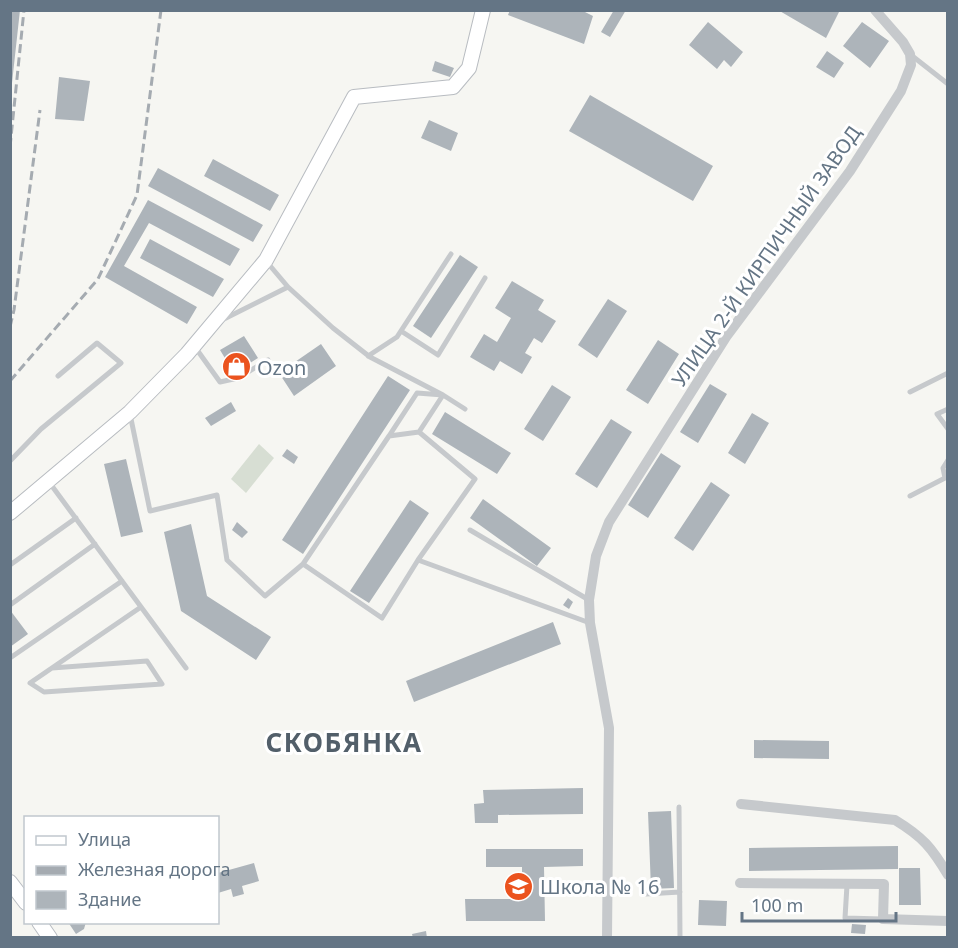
<svg xmlns="http://www.w3.org/2000/svg" width="958" height="948" font-family="'Noto Sans',sans-serif">
<rect width="100%" height="100%" fill="#f6f6f2"/>
<!-- green -->
<path fill="#d7ded3" d="M259,444L274,458L246,493L231,479Z"/>
<!-- building -->
<path fill="#adb4ba" d="M10,10H20L12,83H10Z
M510,10H581L593,16L584,44L508,15Z
M614,10H626L610,37L601,32Z
M778,10H837L839,12L826,38Z
M708,22L743,52L731,67L724,60L717,69L689,45Z
M862,22L889,41L870,68L843,46Z
M827,51L844,63L834,78L816,67Z
M435,61L454,68L450,77L432,71Z
M59,77L90,81L84,121L55,119Z
M590,95L713,166L693,201L569,131Z
M429,120L458,133L451,151L421,138Z
M213,159L279,195L270,211L204,176Z
M158,168L263,225L253,242L148,186Z
M148,200L240,249L230,266L149,223L124,266L197,307L187,324L105,277Z
M150,239L224,279L213,297L140,258Z
M460,255L478,267L431,338L413,326Z
M512,281L544,300L538,310L556,321L542,343L534,338L525,353L532,357L522,374L500,361L494,371L470,357L484,334L497,342L511,318L495,308Z
M608,299L627,311L597,358L578,345Z
M244,336L258,358L234,373L220,350Z
M658,340L679,354L648,404L626,390Z
M321,344L336,366L294,396L279,373Z
M388,376L410,390L303,554L282,540Z
M710,384L727,394L698,443L680,432Z
M552,385L571,397L543,441L524,429Z
M231,402L236,411L211,426L205,418Z
M445,412L511,453L497,474L432,434Z
M752,413L769,423L745,464L728,453Z
M611,419L632,432L597,488L575,474Z
M287,449L298,457L294,464L282,456Z
M661,453L681,466L648,518L628,505Z
M126,459L143,532L121,537L104,464Z
M711,482L730,495L693,551L674,538Z
M483,499L551,548L537,566L470,518Z
M410,500L429,513L369,603L350,591Z
M237,522L248,532L242,538L232,530Z
M191,524L207,596L271,637L256,660L181,611L164,532Z
M568,598L573,602L569,609L563,605Z
M10,610L28,634L10,647Z
M553,622L561,644L414,702L406,681Z
M754,740L829,741V759L754,758Z
M583,788V814L498,815V823H475L474,804L484,803L483,790Z
M671,811L674,888L651,889L648,812Z
M898,846V869L749,871V848Z
M486,849H583V866L544,867L545,921H466L465,899H522V867H486Z
M254,863L259,881L242,886L244,894L233,897L231,889L218,893V873Z
M899,868H920L921,905H899Z
M699,900L727,901L726,926L698,925Z
M68,922H86L84,929L76,934Z
M852,924L866,925L865,934L851,933Z
M426,931L427,938H413L412,934Z"/>
<g fill="none" stroke-linecap="round" stroke-linejoin="round">
<defs>
<path id="secondary" d="M10,513L130,412L187,354L266,260L354,97L453,87L469,68L483,10
M10,882L26,903
M39,922L50,938"/>
</defs>
<!-- secondary casing -->
<use href="#secondary" stroke="#b8bcc1" stroke-width="16"/>
<!-- lane -->
<path stroke="#c6c9cc" stroke-width="5" d="M911,55L948,84
M266,261L288,287L333,328L370,357L443,395L465,409
M222,320L288,287
M401,331L438,355L485,278
M195,347L220,382L238,378L268,360
M368,356L397,337L451,254
M910,392L948,373
M948,409L937,414L948,429
M130,414L150,511L217,495L227,560L265,596L303,564L389,436
M419,432L443,395
M10,461L41,429L121,363L97,343L58,376
M49,482L186,668
M910,496L945,478L943,468L948,460
M470,530L589,600
M418,560L590,623
M303,564L382,618L418,560L475,479L419,432L389,436L417,393L443,395
M10,565L76,518
M10,605L95,544
M10,658L122,581
M52,668L147,661L162,684L44,692L30,683L141,607
M679,807L680,938
M847,885L845,918L882,919
M646,894L680,892"/>
<!-- street -->
<path stroke="#c6c9cc" stroke-width="10" d="M741,804L895,820C923,837 932,848 948,875
M740,883L884,884L883,919L948,921
M607,938L609,728L590,623L589,600L596,556L609,522L726,337L850,171L901,91L911,65L910,54L903,42L875,10"/>
<!-- secondary -->
<use href="#secondary" stroke="#fff" stroke-width="14"/>
<!-- rail -->
<path stroke="#a5abb1" stroke-width="3" stroke-dasharray="9 4.5" stroke-linecap="butt" d="M10,147L24,10
M10,327L14,310L40,110
M10,381L98,279L137,195L161,10"/>
</g>
<!-- icons -->
<defs>
<symbol id="shop-disc" viewBox="-11 -11 22 22"><circle r="9.5" fill="#eb531e" stroke="#fff"/><path d="M-5-2.5h2.3a2.7 3.5 0 0 1 5.4 0H5L5.5 6h-11ZM-1.5-2.5h3a1.5 2.3 0 0 0-3 0Z" fill="#fff"/></symbol>
<symbol id="school-disc" viewBox="-11 -11 22 22"><circle r="9.5" fill="#eb531e" stroke="#fff"/><path d="M0-5L7-2L0 1L-7-2ZM-4 1L0 2.5L4 1V4Q0 6-4 4Z" fill="#fff"/></symbol>
</defs>
<g fill-rule="evenodd">
<use href="#shop-disc" x="220" y="350" width="33" height="33"/>
<use href="#school-disc" x="502" y="870" width="33" height="33"/>
</g>
<g text-anchor="middle" dominant-baseline="central" stroke-width="6" stroke-linejoin="round" paint-order="stroke">
<!-- street labels -->
<g font-size="20" fill="#647585" stroke="#fff">
<text transform="translate(766 256) rotate(-55)">УЛИЦА 2-Й КИРПИЧНЫЙ ЗАВОД</text>
</g>
<!-- poi labels -->
<g font-size="20" fill="#647585" stroke="#fff" text-anchor="start">
<text x="257" y="367">Ozon</text>
<text x="540" y="886">Школа № 16</text>
</g>
<!-- district labels -->
<g font-size="26" font-weight="bold" letter-spacing="1.5" fill="#525f6a" stroke="#fff">
<text x="344" y="742">СКОБЯНКА</text>
</g>
</g>
<!-- border -->
<rect width="958" height="948" fill="none" stroke="#647585" stroke-width="24"/>
<!-- legend -->
<rect x="24" y="816" width="195" height="108" fill="#ffffff" stroke="#c1c8ce" stroke-width="1.5"/>
<rect x="36" y="836" width="30" height="9" fill="#ffffff" stroke="#c1c8ce" stroke-width="1.5"/>
<text x="78" y="846" font-size="18" fill="#647585">Улица</text>
<rect x="36" y="866" width="30" height="9" fill="#a5abb1" stroke="#c1c8ce" stroke-width="1.5"/>
<text x="78" y="876" font-size="18" fill="#647585">Железная дорога</text>
<rect x="36" y="891" width="30" height="18" fill="#adb4ba" stroke="#c1c8ce" stroke-width="1.5"/>
<text x="78" y="906" font-size="18" fill="#647585">Здание</text>
<!-- scale -->
<path d="M742 912v9h154v-9" fill="none" stroke="#647585" stroke-width="3"/>
<text x="751" y="912" font-size="18" fill="#647585" stroke="#ffffff" stroke-width="4.5" paint-order="stroke">100 m</text>
</svg>
